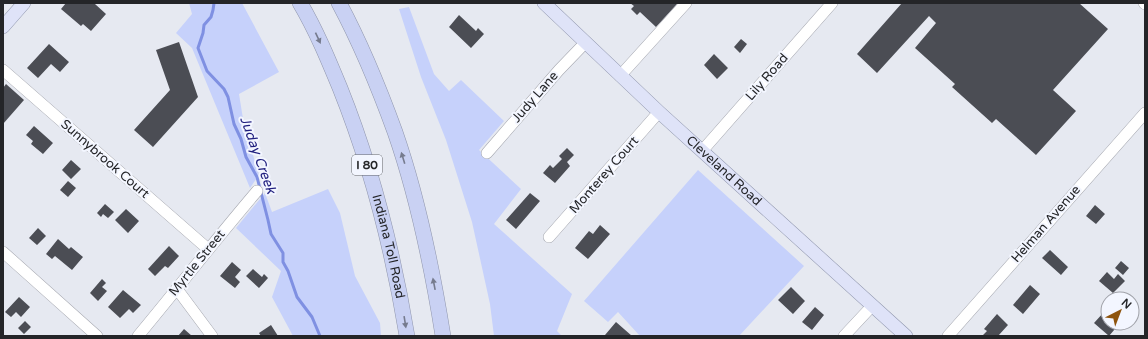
<svg xmlns="http://www.w3.org/2000/svg" width="1148" height="339" font-family="'Varela Round',sans-serif">
<rect width="100%" height="100%" fill="#e6e9f1"/>
<!-- green -->
<path fill="#c6d1fb" d="M189,3H242L279,72L239,94L244,125L259,175L250,188L192,48L176,33L192,14Z
M409,7L434,74L449,91L461,80L504,121L479,150L521,189L494,224L572,294L557,331L562,336H494L490,304L472,222L446,140L421,77L399,9Z
M698,170L804,266L739,336H640L618,312L608,322L584,301Z
M328,189L340,213L355,276L380,323L381,336H293L272,297L281,271L236,228L265,193L272,212Z"/>
<g fill="none" stroke-linecap="round" stroke-linejoin="round">
<!-- stream -->
<path stroke="#7f90e2" stroke-width="3" d="M214,3L213,10L211,17L204,25L203,33L198,48L207,71L224,89L228,97L234,124L241,139L246,157L257,177L268,220L271,234L283,253V262L288,271L297,297L312,317L320,336"/>
</g>
<!-- building -->
<path fill="#4b4d54" d="M66,3H96L95,4L106,14L91,31L83,24L81,26L61,9Z
M630,3H676L677,4L656,27L640,12L637,15L631,9L634,6Z
M902,3H1079L1108,29L1053,90L1076,111L1036,155L996,119L992,123L952,87L955,84L915,48L936,23L929,16L877,73L857,54Z
M459,15L476,31L478,28L484,34L471,48L449,27Z
M741,39L747,44L740,53L734,47Z
M179,42L198,97L153,147L134,130L170,90L156,50Z
M49,44L69,62L60,72L51,64L38,78L27,68Z
M714,54L728,68L717,79L704,65Z
M6,84L24,100L3,124V88Z
M34,126L53,143L43,154L31,144L33,141L26,135Z
M567,148L574,155L567,162L570,166L555,183L543,173L550,165L553,168L562,159L559,156Z
M71,160L81,169L71,179L62,170Z
M68,181L76,188L68,197L60,190Z
M530,193L540,201L516,229L506,220Z
M105,204L114,212L108,218L103,214L101,217L97,213Z
M1095,205L1105,214L1096,224L1086,216Z
M126,209L139,221L128,233L115,220Z
M600,225L610,234L588,259L575,248L589,231L593,234Z
M38,228L46,236L37,245L29,238Z
M58,239L69,249L71,247L83,257L72,270L55,256L52,259L46,254Z
M169,246L179,256L168,268L165,266L155,276L148,269Z
M1050,250L1068,267L1061,275L1042,258Z
M1121,261L1129,268L1123,275L1115,268Z
M232,262L241,270L235,277L240,282L235,288L220,276Z
M253,269L262,277L264,274L268,278L259,288L246,276Z
M1107,272L1114,279L1118,274L1125,281L1113,293L1099,281Z
M102,279L106,283L102,287L107,291L98,301L90,293Z
M1030,285L1040,294L1023,314L1013,305Z
M791,287L805,301L793,314L778,300Z
M123,290L141,305L133,313L129,309L120,318L108,307Z
M19,297L30,307L21,317L16,312L11,317L5,312Z
M815,307L824,315L812,330L802,322Z
M1104,312L1108,315V323H1120L1109,336L1094,323Z
M997,314L1008,325L998,336H982L987,331L984,329Z
M25,321L31,327L24,334L18,328Z
M616,322L632,336H606L605,335Z
M271,325L278,336H261L259,333Z
M184,329L192,336H178Z"/>
<g fill="none" stroke-linecap="round" stroke-linejoin="round">
<defs>
<path id="minor" d="M1144,3L1145,4
M3,70L208,249
M620,76L686,3
M702,151L832,3
M487,153L559,70L585,43
M549,237L659,112
M3,252L97,336
M177,289L212,336
M138,336C178,288 216,239 257,191
M844,336L872,306
M948,336L1145,113"/>
<g id="major">
<path id="s1" d="M544,3L659,112L906,336"/>
<path d="M3,27L24,3"/>
</g>
<g id="highway">
<path id="s2" d="M300,3C316,30 328,59 340,88C372,168 393,251 407,336"/>
<path d="M339,3C361,44 379,88 395,132C418,198 432,267 443,336"/>
</g>
</defs>
<!-- minor casing -->
<use href="#minor" stroke="#a5a7af" stroke-width="12"/>
<!-- major casing -->
<use href="#major" stroke="#8f95ac" stroke-width="14"/>
<!-- highway casing -->
<use href="#highway" stroke="#8f95ac" stroke-width="16"/>
<!-- minor -->
<use href="#minor" stroke="#fff" stroke-width="11"/>
<!-- major -->
<use href="#major" stroke="#dfe3f8" stroke-width="13"/>
<!-- highway -->
<use href="#highway" stroke="#c9d1f3" stroke-width="15"/>
</g>
<!-- one-way arrows -->
<defs><path id="oneway-solid" d="M-6-.8H1V-3.2L6.5 0L1 3.2V.8H-6Z"/></defs>
<g fill="#767b8e">
<use href="#oneway-solid" transform="translate(318 38) rotate(65)"/>
<use href="#oneway-solid" transform="translate(403 158) rotate(-107)"/>
<use href="#oneway-solid" transform="translate(434 284) rotate(-101)"/>
<use href="#oneway-solid" transform="translate(405 322) rotate(81)"/>
</g>
<g text-anchor="middle" dominant-baseline="central" stroke-width="4" stroke-linejoin="round" paint-order="stroke">
<!-- shield labels -->
<rect fill="#f3f6ff" stroke="#626468" stroke-width="1" x="352" y="155" width="30" height="20" rx="3"/>
<g font-size="12" font-weight="bold" fill="#242528">
<text x="367" y="165">I 80</text>
</g>
<!-- street labels -->
<g font-size="13" fill="#242528" stroke="#f3f6ff">
<text transform="translate(767 77) rotate(-49)">Lily Road</text>
<text transform="translate(535 97) rotate(-49)">Judy Lane</text>
<text transform="translate(105 159) rotate(41)">Sunnybrook Court</text>
<text stroke="none"><textPath href="#s1" startOffset="246">Cleveland Road</textPath></text>
<text transform="translate(604 175) rotate(-49)">Monterey Court</text>
<text transform="translate(1046 224) rotate(-49)">Helman Avenue</text>
<text stroke="none"><textPath href="#s2" startOffset="260">Indiana Toll Road</textPath></text>
<text transform="translate(197 263) rotate(-51)">Myrtle Street</text>
</g>
<!-- water labels -->
<g font-size="14" font-style="italic" fill="#201f7e" stroke="#f3f6ff">
<text transform="translate(258 155) rotate(70)">Juday Creek</text>
</g>
</g>
<!-- border -->
<rect width="1148" height="339" fill="none" stroke="#242528" stroke-width="8"/>
<!-- north arrow -->
<g transform="translate(1120 311) rotate(42)"><circle r="19" fill="#f3f6ff" stroke="#a0a2a9"/>
<path d="M0-3L7 15L0 10L-7 15Z" fill="#8e540e"/>
<text y="-6" font-size="11" font-weight="bold" text-anchor="middle" fill="#242528">N</text>
</g>
</svg>
